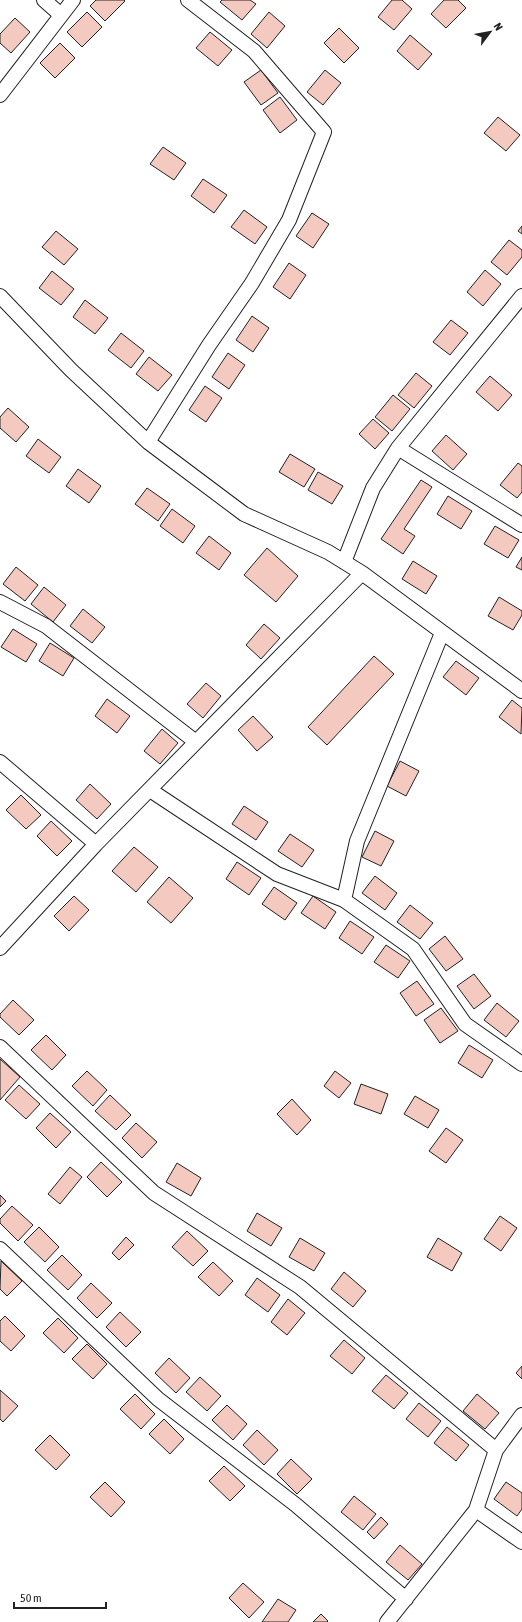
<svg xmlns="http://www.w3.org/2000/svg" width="522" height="1622" font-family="'Asap Condensed',sans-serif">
<rect width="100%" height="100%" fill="#fff"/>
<!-- building -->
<path fill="#f3c9c0" stroke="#222" d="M96,0H124L125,1L105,21L90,6Z
M222,0H250L256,4L242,20L220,2Z
M392,0H402L412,9L394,30L378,17Z
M444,0H458L466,8L446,28L431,14Z
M87,12L102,27L82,47L67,32Z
M269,12L285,26L267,48L251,34Z
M15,18L30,32L11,53L0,43V34Z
M339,28L359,48L344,63L324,43Z
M210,32L232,50L218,66L196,48Z
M410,35L432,54L418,70L397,51Z
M60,43L75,58L55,78L40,63Z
M261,70L278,93L261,105L244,82Z
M325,70L341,83L323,105L307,92Z
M280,97L297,120L280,133L263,110Z
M498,117L520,135L506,151L484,133Z
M163,147L186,163L174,180L150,164Z
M203,179L227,195L214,213L191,196Z
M244,210L267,227L255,244L231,227Z
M312,213L329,224L313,248L296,236Z
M522,226V234L518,231Z
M56,231L78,249L64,265L42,247Z
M509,240L522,250V257L507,275L491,262Z
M289,263L306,275L290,299L273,287Z
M485,270L501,284L483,306L467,292Z
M52,271L74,289L61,305L39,288Z
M85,300L108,318L95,334L73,317Z
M252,316L269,328L253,352L236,340Z
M451,320L468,333L450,355L433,342Z
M121,333L144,351L131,368L108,350Z
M228,353L245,365L229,389L212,377Z
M149,357L172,375L158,391L136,374Z
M416,373L432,386L414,408L398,395Z
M490,376L512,395L498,411L476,392Z
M205,386L222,398L206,422L189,410Z
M393,395L410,409L392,431L375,417Z
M8,408L29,427L16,442L0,428V417Z
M373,419L389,433L375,449L359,434Z
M446,435L467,454L453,470L432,451Z
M38,439L61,457L49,473L26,456Z
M290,454L315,469L304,487L279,472Z
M518,463L522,466V492L517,498L500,485Z
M78,469L101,486L89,503L66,486Z
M318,472L343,486L332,504L308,490Z
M421,480L432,487L404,529L415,536L403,554L381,539Z
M147,488L170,504L158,521L135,504Z
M448,496L472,511L461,529L437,514Z
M172,509L195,526L183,543L160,526Z
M495,526L519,540L508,558L484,544Z
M209,536L231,553L219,570L196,553Z
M267,548L298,576L276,602L244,575Z
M522,557V570L516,567Z
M413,561L437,576L426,594L402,579Z
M16,567L38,585L25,601L3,584Z
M44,587L66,605L53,622L31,604Z
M499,597L522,611V615L513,630L488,616Z
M83,609L105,627L92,643L70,626Z
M264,624L280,638L261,659L246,645Z
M13,629L37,644L26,662L1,647Z
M50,643L74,658L63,676L39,661Z
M374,656L394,674L327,745L308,727Z
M456,661L479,678L466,695L443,677Z
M206,683L221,696L203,718L187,704Z
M107,699L130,716L117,733L95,716Z
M512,700L522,708L521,734L499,717Z
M253,716L273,737L257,751L238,730Z
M162,729L178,743L160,764L144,751Z
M400,761L419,771L406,796L387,786Z
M90,784L111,804L97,819L76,800Z
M21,795L41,815L26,829L6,810Z
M244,806L268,822L256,840L232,824Z
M51,821L72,841L57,856L37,836Z
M375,831L394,841L381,866L362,857Z
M290,834L314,850L302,867L278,851Z
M134,847L158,867L136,892L112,871Z
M237,862L261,878L249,895L226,879Z
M375,876L397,893L385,910L362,893Z
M169,877L193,898L171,923L147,902Z
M274,887L297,903L285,920L262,904Z
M74,896L89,910L69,931L54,916Z
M313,896L336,912L325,929L301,913Z
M410,905L433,923L420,939L397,922Z
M350,921L374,937L362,954L339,938Z
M445,936L463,959L446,971L429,949Z
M386,945L410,961L398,978L374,962Z
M474,974L491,996L474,1009L457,986Z
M417,981L434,1004L416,1016L400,993Z
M13,1000L34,1020L19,1035L0,1017V1014Z
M497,1003L519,1021L506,1037L484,1020Z
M441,1008L458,1031L440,1043L424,1020Z
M46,1035L66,1055L52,1070L31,1050Z
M469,1045L493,1060L482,1078L458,1063Z
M0,1059L20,1077L0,1100Z
M87,1071L107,1090L93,1106L72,1086Z
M335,1071L351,1083L339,1098L324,1086Z
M361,1084L388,1094L381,1114L354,1104Z
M19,1085L40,1104L26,1119L5,1100Z
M110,1095L131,1115L116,1130L95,1111Z
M415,1096L439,1110L428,1128L404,1114Z
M292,1099L311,1120L297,1135L277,1114Z
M50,1113L71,1132L56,1148L36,1128Z
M136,1123L157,1142L142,1158L122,1138Z
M446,1128L463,1140L446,1163L429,1151Z
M101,1162L122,1182L107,1197L87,1177Z
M177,1163L201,1178L191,1196L166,1182Z
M70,1167L82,1177L60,1204L48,1194Z
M0,1195L6,1201L0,1207Z
M12,1206L33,1225L18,1241L0,1223V1219Z
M257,1213L282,1228L271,1246L247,1231Z
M500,1216L517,1228L501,1251L484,1239Z
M39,1227L59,1247L45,1262L24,1242Z
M187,1231L208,1251L193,1266L172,1247Z
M126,1237L134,1245L119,1260L112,1253Z
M300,1238L325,1253L314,1271L289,1257Z
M438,1238L462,1253L452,1271L427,1257Z
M62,1255L82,1275L68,1290L47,1270Z
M1,1261L22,1281L7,1296L0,1289Z
M213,1262L233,1281L219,1296L198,1277Z
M344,1272L366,1291L353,1307L331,1289Z
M257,1278L280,1295L268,1312L245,1295Z
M91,1283L112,1303L97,1318L77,1298Z
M288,1299L305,1313L287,1335L271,1322Z
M120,1312L141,1332L126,1347L106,1327Z
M5,1316L25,1336L11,1351L0,1341V1321Z
M58,1318L78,1338L64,1353L43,1333Z
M344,1340L365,1358L352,1374L330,1356Z
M87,1344L107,1364L93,1379L72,1359Z
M169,1358L190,1378L176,1393L155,1373Z
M522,1366V1379L516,1373Z
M386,1375L408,1393L394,1409L372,1391Z
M200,1377L221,1396L207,1411L186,1392Z
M0,1390L18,1406L3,1422L0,1419Z
M135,1394L155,1414L141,1429L120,1409Z
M477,1394L499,1413L485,1429L463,1411Z
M419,1403L441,1421L428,1437L406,1419Z
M227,1405L247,1424L233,1440L212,1420Z
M164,1419L184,1439L170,1454L149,1434Z
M447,1427L469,1445L456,1461L434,1443Z
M257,1430L278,1450L264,1465L243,1445Z
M50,1435L70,1455L56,1470L35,1450Z
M291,1459L312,1479L297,1494L277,1474Z
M224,1466L245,1486L230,1501L209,1481Z
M105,1482L125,1502L111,1517L90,1497Z
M506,1482L522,1493V1509L517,1516L494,1499Z
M354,1496L376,1514L363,1530L341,1512Z
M381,1517L388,1524L374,1539L367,1532Z
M400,1545L422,1564L408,1580L386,1562Z
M243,1583L264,1602L249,1618L229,1598Z
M278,1599L296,1610L288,1622H262Z
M321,1614L328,1621L327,1622H313Z"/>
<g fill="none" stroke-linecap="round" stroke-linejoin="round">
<defs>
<path id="minor" d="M44,0L61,15
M0,95L73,0
M0,296L71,370L148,442L244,514L328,552L362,573L522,691
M148,442L209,345L252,283L289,220L324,132L254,51L188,0
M398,448L522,525
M344,562L373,488L398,448L522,296
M0,602L46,626L196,742
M0,762L96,844
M150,790L277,874L344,900L413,949L465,1024L522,1064
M344,900L357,841L442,633
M0,948L96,844L362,573
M0,1047L154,1193L300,1287L496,1450
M0,1249L158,1399L296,1505L406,1599
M476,1510L522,1542
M387,1622L476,1510L496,1450L522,1415"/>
</defs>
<!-- minor casing -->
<use href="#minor" stroke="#222" stroke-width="16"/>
<!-- minor -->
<use href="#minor" stroke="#fff" stroke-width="14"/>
</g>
<!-- north arrow -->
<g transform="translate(490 32) rotate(58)" stroke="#ffffff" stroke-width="3" paint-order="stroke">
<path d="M0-3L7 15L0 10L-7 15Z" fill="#222222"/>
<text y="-6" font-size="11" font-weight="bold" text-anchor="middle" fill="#222222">N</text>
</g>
<!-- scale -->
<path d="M14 1602v6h92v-6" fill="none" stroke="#222222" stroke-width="2"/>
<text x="20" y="1602" font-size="12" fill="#222222" stroke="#ffffff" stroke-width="3" paint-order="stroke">50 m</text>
</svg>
